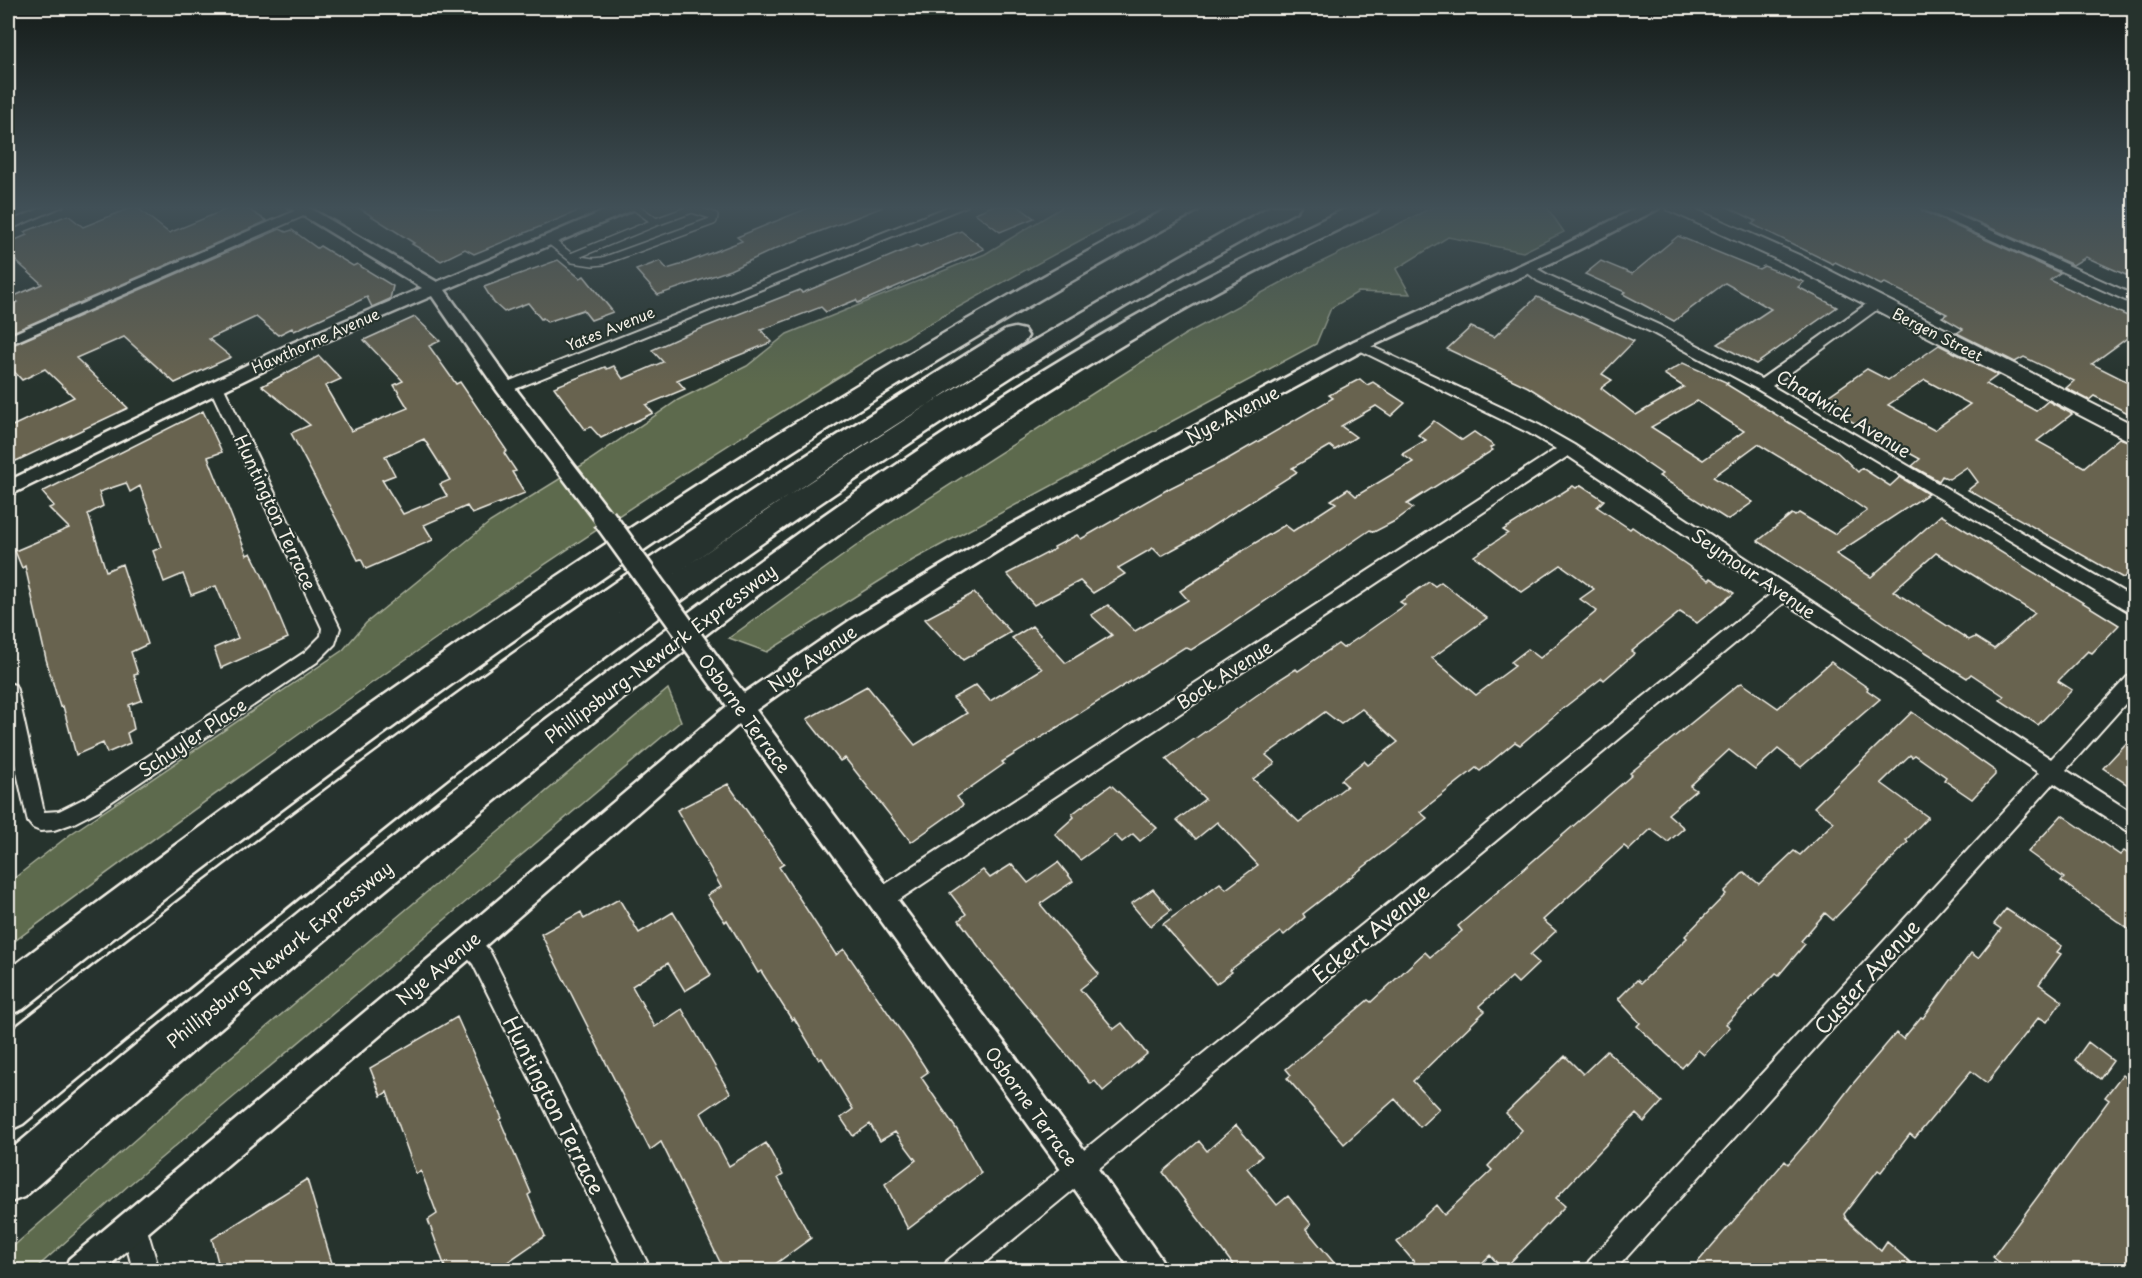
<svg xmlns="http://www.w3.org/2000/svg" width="2142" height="1278" font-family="'Playpen Sans',sans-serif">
<rect width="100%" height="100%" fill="#26332d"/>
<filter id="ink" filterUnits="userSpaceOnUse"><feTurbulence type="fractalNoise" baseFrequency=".0167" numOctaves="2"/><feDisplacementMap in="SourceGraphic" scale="12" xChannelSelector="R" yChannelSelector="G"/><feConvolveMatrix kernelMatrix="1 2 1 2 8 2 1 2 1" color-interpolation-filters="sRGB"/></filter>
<g filter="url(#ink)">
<!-- green -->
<path fill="#5d6b4d" stroke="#a8ae9a" stroke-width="1.5" d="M1064,206H1145C1052,255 960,305 870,358C571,537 287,739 8,946V883L72,833L343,650L366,623L490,522L587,462L678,400L747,366L787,334L985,254Z
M1435,206H1546L1564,232L1523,252L1448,237L1396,269L1410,294L1358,292L1331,308L1316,344L913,560L767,652L729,638L870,536L1184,335L1297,274Z
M668,689L681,721L129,1185L34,1270H8V1251L194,1088Z"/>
<!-- building -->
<path fill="#676450" stroke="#f4f1e8" stroke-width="1.5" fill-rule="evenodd" d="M135,206L169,233L234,206H243L267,221L8,334V306L17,302L12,297L42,284L8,254V243L27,235L24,232L68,215L83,227Z
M356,206H590L474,254L465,249L441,261L412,244L414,243Z
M813,206L883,207L777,248L730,270L658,295L636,270L660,261L667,269L680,265L742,241L737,237Z
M992,206H1018L1034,218L1000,232L975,213Z
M1726,206H1919L1922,211L2060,273L2050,280L2134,319V333L2092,364L2134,385V416L2094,396L2089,400L2066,388L2074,381L2024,357L2015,362L1957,333L1963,329L1942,317L1947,314L1885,283L1881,285L1835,262L1833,264L1752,224L1756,221Z
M1942,206H2117L2134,213V268L2126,275L2086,257L2073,265Z
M280,229L286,232L292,230L317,248L320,246L353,266L357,264L393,286L390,299L372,307L367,297L294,331L292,328L278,335L256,317L209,339L231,357L175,383L124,337L76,358L128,408L16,461L8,453V428L74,397L45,369L22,380L8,365V347Z
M961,231L984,249L858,303L856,300L826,312L821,307L761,330L772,342L677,380L685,389L646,405L653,413L601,438L591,427L585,429L554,387L605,367L607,369L614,366L623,379L663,362L652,350L685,335L800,290L802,293L905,250L917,245L920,247Z
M1678,236L1759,269L1764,266L1804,282L1798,287L1837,307L1756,364L1718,344L1771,309L1725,283L1674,321L1623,294L1625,292L1585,274L1601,261L1632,274Z
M558,260L580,278L584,276L613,312L591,320L583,310L547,322L543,318L541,319L528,303L504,312L494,303L484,287Z
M1537,297L1634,341L1602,374L1612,380L1601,388L1636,415L1684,387L1664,374L1683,363L1728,383L1726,384L1837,452L1858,472L1862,468L1890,486L1900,477L1928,494L1836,554L1871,577L1941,515L2119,625L2092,653L2088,651L2058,681L2072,690L2038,725L2000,700L2004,696L1971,674L1967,678L1924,651L1871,614L1758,541L1792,514L1795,516L1799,513L1834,534L1867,511L1854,502L1758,444L1713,477L1753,502L1728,520L1659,476L1662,474L1617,443L1528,387L1447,349L1471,327L1494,337ZM1697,401L1744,431L1703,460L1651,427ZM1936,553L1960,567L2035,613L1994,649L1975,637L1969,640L1893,591Z
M415,317L440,341L429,346L456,384L460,382L507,451L504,453L516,471L512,472L525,493L472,514L467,506L424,525L433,540L366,569L361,559L358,560L291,433L310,425L262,386L319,356L341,379L325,386L351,431L408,408L394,385L403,381L364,340ZM424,439L450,480L440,484L447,496L403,514L382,480L395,475L385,456Z
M1939,345L1998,375L1986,384L2036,411L2048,401L2072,414L2037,441L2084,467L2119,438L2134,443V568L2123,578L1968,490L1978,482L1967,467L1949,479L1942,476L1939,481L1912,466L1920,459L1818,403L1867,369L1888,380ZM1925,380L1970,404L1934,430L1888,405Z
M1360,379L1367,385L1373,382L1405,403L1391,416L1376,406L1341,426L1356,437L1335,450L1330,446L1292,468L1297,472L1192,539L1161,556L1153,548L1118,568L1125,574L1093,593L1080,581L1034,605L1007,574L1055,549L1054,547L1077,535L1081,539L1170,488L1226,460L1333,398L1329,395Z
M203,411L222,452L208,457L247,555L251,553L262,575L288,638L221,668L214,648L238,638L216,586L191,595L183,574L164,582L153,551L162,547L140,486L130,492L126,483L99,492L103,506L88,514L106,571L122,564L148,644L131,652L138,674L134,675L142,700L129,705L134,729L127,733L130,743L107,753L103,743L76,755L63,706L60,707L46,659L25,566L22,568L15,551L69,528L49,508L54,506L42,492Z
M1434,421L1462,440L1474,432L1494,446L1490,448L1493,450L1407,504L1413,508L1395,521L1374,532L1370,530L1215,635L1191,650L1185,647L1002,762L1004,764L957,797L963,805L911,842L845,758L840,761L807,719L867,686L915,745L967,713L953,698L976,685L990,701L1042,669L1012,638L1032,626L1066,663L1112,635L1091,615L1108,605L1135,631L1188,600L1180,591L1250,546L1285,525L1293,531L1336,503L1331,500L1348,489L1356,496L1413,462L1402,454L1426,440L1418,435Z
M1581,485L1604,500L1597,507L1630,529L1632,527L1709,580L1711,578L1734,593L1697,623L1680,612L1632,651L1635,653L1604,680L1602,678L1561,710L1520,745L1515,742L1480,771L1476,768L1420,812L1427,818L1303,914L1305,917L1284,935L1281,932L1230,970L1232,972L1216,984L1163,924L1220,883L1226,889L1258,865L1217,822L1196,839L1177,820L1205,799L1166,759L1277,681L1296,669L1298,671L1338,644L1343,648L1364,634L1405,605L1400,602L1429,582L1435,586L1441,582L1487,618L1432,658L1476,695L1515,666L1511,662L1528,649L1540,658L1597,611L1580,599L1594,589L1561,565L1522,592L1474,556L1508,533L1503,530L1573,486L1576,488ZM1362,709L1398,742L1368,765L1364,761L1341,780L1347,786L1299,822L1253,779L1275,763L1266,755L1325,712L1341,724Z
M974,593L1011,632L963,660L925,619Z
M1831,662L1868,688L1867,690L1880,699L1801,767L1778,749L1755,770L1729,750L1690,786L1696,790L1668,814L1684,828L1668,842L1651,829L1629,850L1624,846L1543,920L1556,931L1530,955L1539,963L1518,983L1512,977L1479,1006L1485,1011L1413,1081L1439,1109L1420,1127L1395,1099L1344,1144L1287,1078L1291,1075L1286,1069L1368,1000L1371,1002L1425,952L1430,957L1462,931L1458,926L1632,775L1630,773L1739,684L1742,683L1778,708Z
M1912,712L1995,771V775L1972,799L1944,780L1946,777L1915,755L1912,757L1910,755L1881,783L1928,817L1906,840L1908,842L1833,920L1825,913L1801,941L1805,944L1779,975L1776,973L1726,1024L1730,1027L1704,1055L1698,1050L1682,1068L1637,1026L1640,1023L1618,999L1637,980L1641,983L1687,938L1685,936L1726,894L1724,892L1744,872L1759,884L1794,851L1800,855L1834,822L1814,807Z
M2134,735V789L2103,768Z
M728,784L784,864L779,867L836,955L844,949L913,1049L928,1072L921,1077L957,1130L981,1173L908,1229L885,1184L916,1160L895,1132L880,1141L870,1124L853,1136L841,1118L853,1109L822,1058L819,1060L794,1018L792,1020L761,971L758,973L727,920L725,922L707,895L721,887L677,810Z
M1111,785L1157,828L1140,841L1133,834L1122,842L1115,835L1080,860L1055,834L1074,817L1072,814Z
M2062,815L2120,855L2124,851L2134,858V933L2061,881L2064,878L2028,852Z
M1058,862L1073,881L1040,904L1099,974L1080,989L1114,1029L1122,1023L1147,1054L1103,1091L1095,1081L1091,1084L989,960L959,920L966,914L950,893L983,870L990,878L1012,864L1028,883Z
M1153,889L1171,910L1150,926L1131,904Z
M619,899L639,933L673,912L711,975L685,991L668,963L632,986L655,1027L682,1009L730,1093L701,1113L729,1166L766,1143L783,1175L778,1178L811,1238L767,1270H724L661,1142L650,1150L541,934L581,912L584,919Z
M2006,909L2062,946L2057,952L2061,954L2039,984L2062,1001L2047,1022L2039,1017L1987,1083L1971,1071L1915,1138L1910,1134L1881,1172L1878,1170L1844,1214L1846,1219L1881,1251L1887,1242L1919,1270H1691L1785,1161L1788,1164L1816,1132L1851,1086L1896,1033L1903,1039L1921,1017L1923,1018L1971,953L1978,958L2001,929L1994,924Z
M457,1017L502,1118L500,1120L531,1193L528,1195L545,1236L496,1270H446L428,1220L437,1214L421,1171L416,1174L387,1092L381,1096L370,1068Z
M2088,1042L2113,1061L2100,1079L2075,1060Z
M1607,1051L1662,1102L1644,1122L1636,1114L1597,1154L1556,1198L1565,1206L1503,1270L1490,1255L1475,1270H1421L1397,1242L1436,1205L1444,1215L1492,1170L1488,1166L1522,1130L1506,1113L1565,1056L1583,1074Z
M2122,1075L2134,1084V1270H2008L1993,1257L2109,1100L2105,1097Z
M1236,1125L1262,1156L1247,1168L1277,1205L1288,1196L1311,1224L1306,1229L1340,1270H1237L1163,1172L1199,1141L1207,1151Z
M307,1179L334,1270H220L212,1239Z"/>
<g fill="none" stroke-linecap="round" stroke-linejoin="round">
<defs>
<path id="service" d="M549,240L573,259L593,262L603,261L713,221L714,216L692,209L656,222L634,206
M571,257L656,222"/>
<path id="minor" d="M47,206H63L8,230V222Z
M950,206H967L510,391L505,393L498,388L500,385Z
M1921,206H1937L2134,295V304L1923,209Z
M304,207L310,211L308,214L8,345V336Z
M1527,263L1548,275L1659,325L1761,379L1872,300H1882L1884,303L1882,306L1772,386L2134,598V613L2128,611L1757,389L1649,331L1538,281L1520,267Z
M1360,341L1539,425L1574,445L2051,759L2127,677L2134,675V694L2066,770L2134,814V834L2127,831L2054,783L1615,1270H1585L1589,1261L2039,773L1785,602L976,1270H943L947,1261L1772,593L1568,456L888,907L880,910L872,907L869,900L872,893L1556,449L1529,433L1355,348L1353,345Z
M216,381L223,386L340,628L335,644L317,662L99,810L74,823L54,830L40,831L33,828L28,822L8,732V683L15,685L17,690L44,812L59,811L85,798L305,652L321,636L322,628L209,386Z
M468,933L476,936L489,950L651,1270H625L473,964L460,950L457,943L460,936Z
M134,1212L143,1216L159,1270H133L121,1225L125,1216Z"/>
<path id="tertiary" d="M287,206H306L437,282L616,206H637L635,209L445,290L512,384L611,513L614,518L611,523L604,525L597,523L498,392L432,296L304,351L8,496V481L292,343L422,288Z
M1640,206H1660L1658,209L1572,253L1366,349L1020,537L868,631L756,710L1091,1159L1161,1259L1166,1270H1131L1069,1181L739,724L478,952L104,1270H64L69,1259L458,934L727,706L711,683L715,676C731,671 735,682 744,693L852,619L1006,527L1354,341L1560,247Z"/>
<path id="secondary" d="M1665,206H1688L1799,255L2134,425V441L2126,439L1785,263L1668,210Z"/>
<path id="motorway" d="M1172,206H1201L1197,211C780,437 394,716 23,1009L8,1015V970C378,690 761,424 1172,206Z
M1271,206H1300L1296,211C1239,243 1181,274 1124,307C1014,373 906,445 800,517C529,703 276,915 23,1124L8,1131V1082L10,1079L8,1080V1033C206,878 407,726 614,583C742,495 873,412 1006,330L1015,328L1024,330L1028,336L1024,342L765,511L618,614C725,539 831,464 942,396C1050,330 1160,267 1271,206Z
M1351,206H1381L1377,211C1306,245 1235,280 1167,319C989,421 823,544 661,669C443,838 232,1016 24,1197L8,1203V1152C191,997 378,846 570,701C748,567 929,434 1123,323C1197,280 1274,243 1351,206Z"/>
</defs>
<!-- service casing -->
<use href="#service" stroke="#f4f1e8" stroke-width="10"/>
<!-- minor casing -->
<use href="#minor" stroke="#f4f1e8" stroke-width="4"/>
<!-- tertiary casing -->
<use href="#tertiary" stroke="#f4f1e8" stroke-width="5"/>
<!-- secondary casing -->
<use href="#secondary" stroke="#f4f1e8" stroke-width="4"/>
<!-- motorway casing -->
<use href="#motorway" stroke="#f4f1e8" stroke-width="5"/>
<!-- service -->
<use href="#service" stroke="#26332d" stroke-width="7"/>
<!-- minor -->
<use href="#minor" fill="#26332d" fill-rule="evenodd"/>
<!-- tertiary -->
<use href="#tertiary" fill="#26332d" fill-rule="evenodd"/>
<!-- secondary -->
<use href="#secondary" fill="#26332d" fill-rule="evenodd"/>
<!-- motorway -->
<use href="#motorway" fill="#26332d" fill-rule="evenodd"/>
<defs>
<path id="tertiary-bridge" d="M604,518L723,683"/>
</defs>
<!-- tertiary-bridge casing -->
<use href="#tertiary-bridge" stroke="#f4f1e8" stroke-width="27" stroke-linecap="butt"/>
<!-- tertiary-bridge -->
<use href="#tertiary-bridge" stroke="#26332d" stroke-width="22"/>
</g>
</g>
<!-- sky -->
<linearGradient id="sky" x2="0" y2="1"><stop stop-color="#151c19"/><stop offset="0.54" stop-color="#415057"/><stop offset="1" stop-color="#415057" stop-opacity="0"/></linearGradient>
<rect width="2142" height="385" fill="url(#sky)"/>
<g text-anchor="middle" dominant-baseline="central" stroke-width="4.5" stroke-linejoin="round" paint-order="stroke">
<!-- far-street labels -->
<g font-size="15" fill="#f4f1e8" stroke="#26332d">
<text transform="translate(610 328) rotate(-22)">Yates Avenue</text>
<text transform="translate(1938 334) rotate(27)">Bergen Street</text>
<text transform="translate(315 340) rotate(-24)">Hawthorne Avenue</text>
</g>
<!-- street labels -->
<g font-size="18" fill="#f4f1e8" stroke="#26332d">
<text transform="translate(1844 413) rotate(31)">Chadwick Avenue</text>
<text transform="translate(1232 414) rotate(-28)">Nye Avenue</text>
<text transform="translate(276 512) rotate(65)">Huntington Terrace</text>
<text transform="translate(1754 573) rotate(34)">Seymour Avenue</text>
<text transform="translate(660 653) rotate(-37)">Phillipsburg-Newark Expressway</text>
<text transform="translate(812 658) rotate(-35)">Nye Avenue</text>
<text transform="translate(1224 674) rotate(-33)">Bock Avenue</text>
<text transform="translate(745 713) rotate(54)">Osborne Terrace</text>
<text transform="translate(192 737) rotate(-34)">Schuyler Place</text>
<text transform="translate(279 954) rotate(-39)">Phillipsburg-Newark Expressway</text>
<text transform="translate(438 968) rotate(-40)">Nye Avenue</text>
<text transform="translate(1032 1106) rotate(54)">Osborne Terrace</text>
</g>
<!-- near-street labels -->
<g font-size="21" fill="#f4f1e8" stroke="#26332d">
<text transform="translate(1370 932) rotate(-39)">Eckert Avenue</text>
<text transform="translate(1866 976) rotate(-48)">Custer Avenue</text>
<text transform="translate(555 1105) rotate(63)">Huntington Terrace</text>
</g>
</g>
<!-- margin -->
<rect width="2142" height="1278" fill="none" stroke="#26332d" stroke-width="30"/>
<rect x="15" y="15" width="2112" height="1248" fill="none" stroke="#f4f1e8" stroke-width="2" filter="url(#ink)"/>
</svg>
